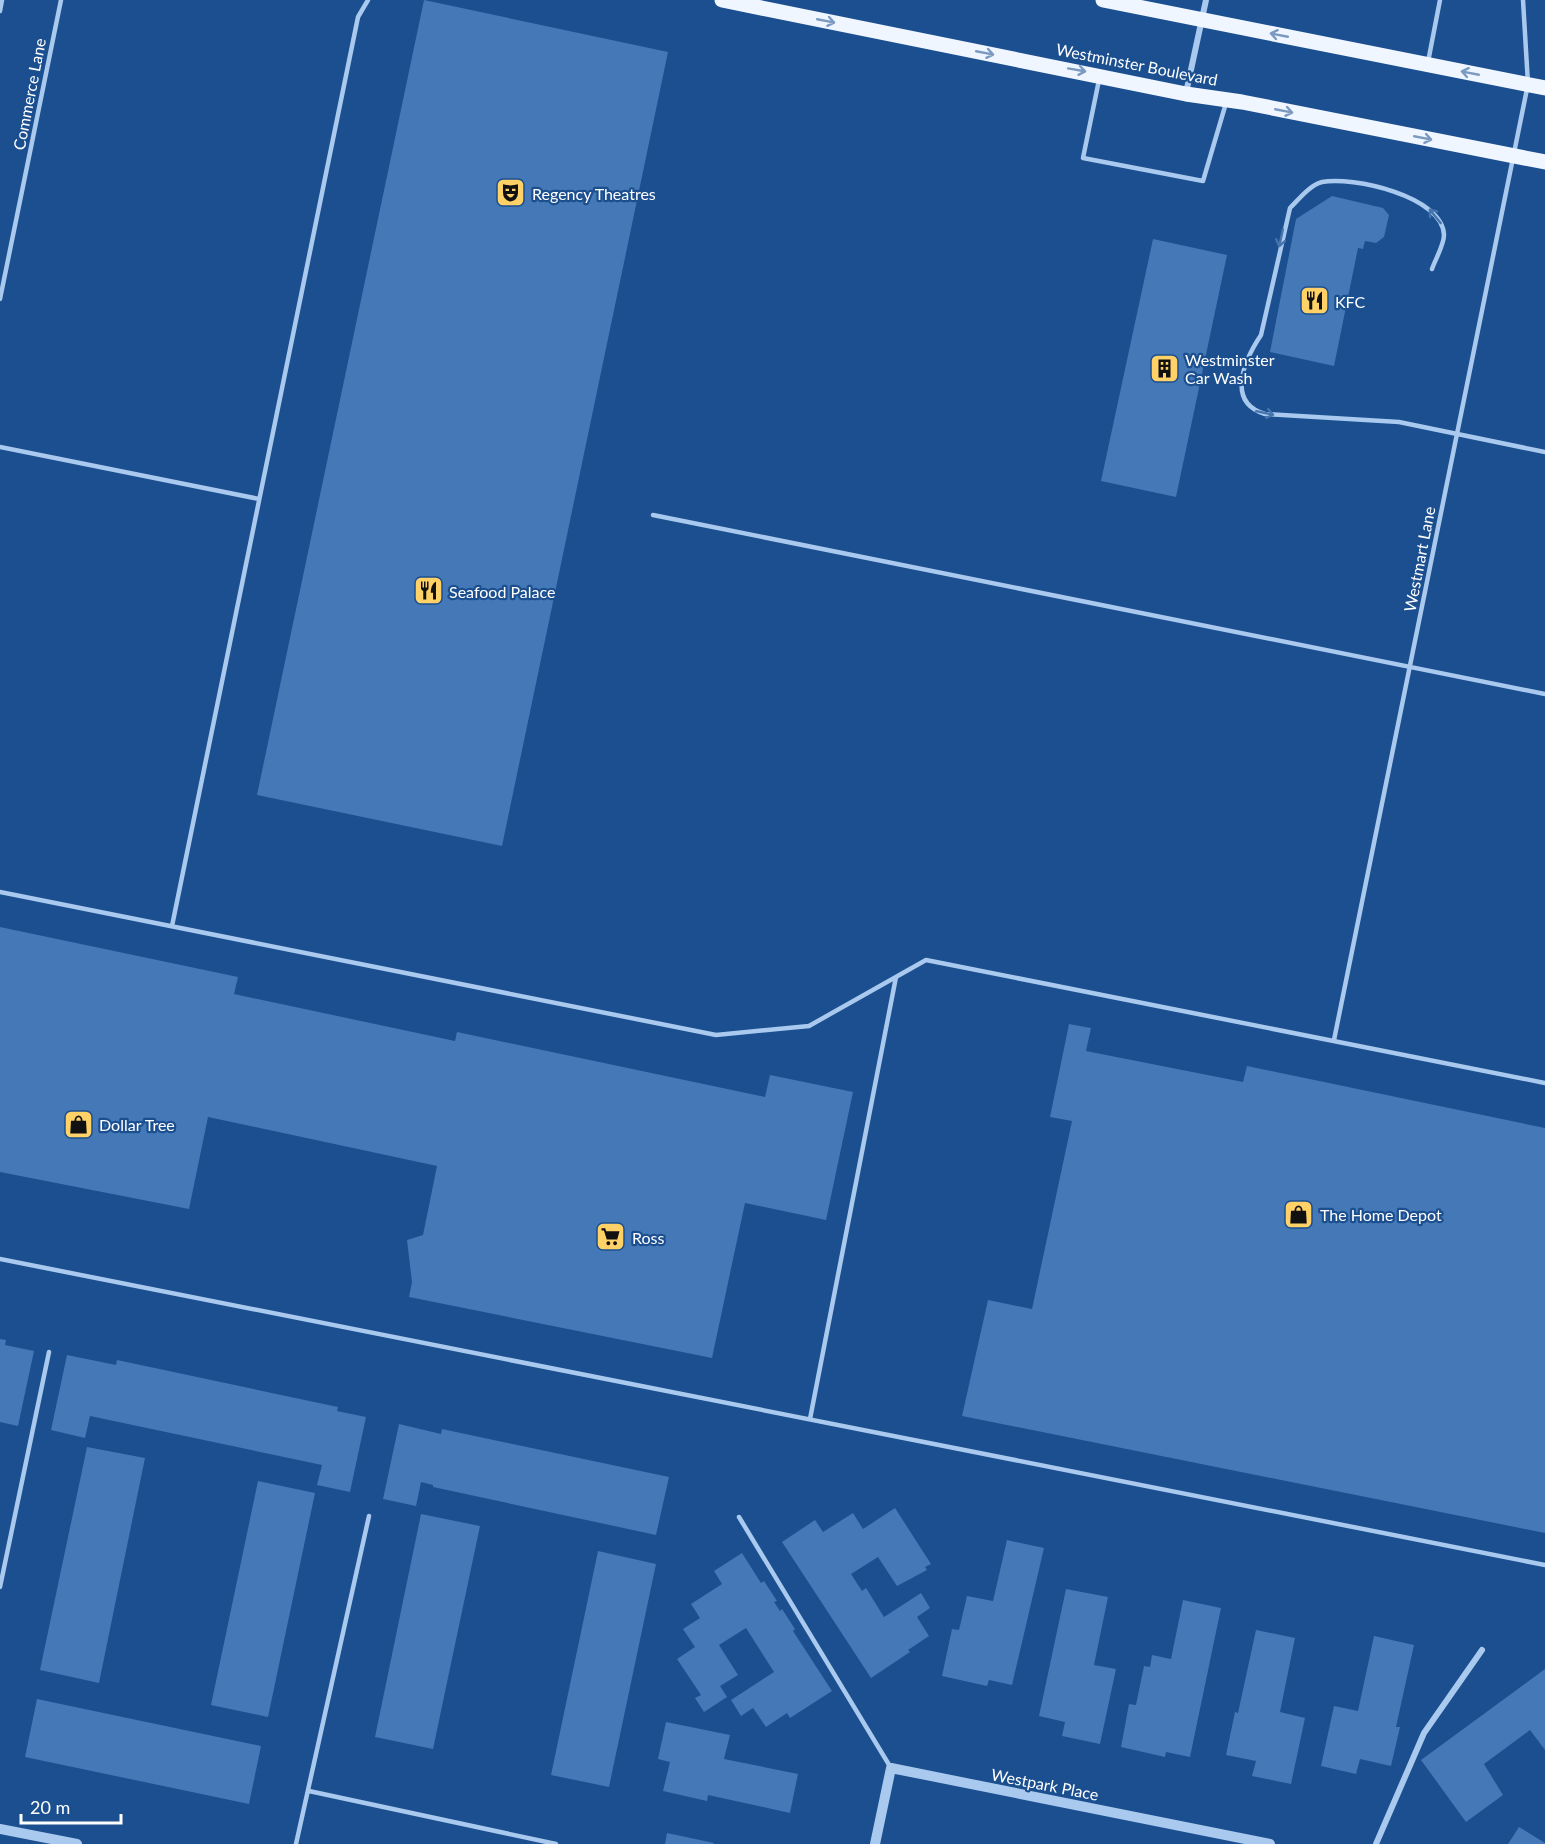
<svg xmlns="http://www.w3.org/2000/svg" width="1545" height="1844" font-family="Lato,sans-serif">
<rect width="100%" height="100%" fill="#1b4f8f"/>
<!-- building -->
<path fill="#4478b7" d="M424,0L668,52L502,846L257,795Z
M1332,196L1383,208L1389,215L1384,237L1376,243L1365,241L1363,249L1358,248L1334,366L1270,352L1296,219Z
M1153,239L1227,255L1176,497L1101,481Z
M0,927L238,977L234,994L455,1041L457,1032L765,1097L770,1075L853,1092L826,1220L745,1203L712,1358L409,1297L412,1282L407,1240L423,1235L437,1166L208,1117L189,1209L0,1172Z
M1069,1024L1091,1028L1086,1051L1243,1082L1247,1066L1545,1128V1533L962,1416L988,1300L1032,1309L1072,1121L1050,1117Z
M0,1339L6,1340L5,1345L34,1351L18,1426L0,1422Z
M67,1355L116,1365L117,1360L338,1407L337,1411L366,1417L350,1492L317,1485L322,1465L90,1416L85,1438L51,1430Z
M399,1424L441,1434L442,1429L669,1477L656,1535L433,1487V1485L421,1482L416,1506L383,1499Z
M87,1447L145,1458L99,1683L40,1670Z
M258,1481L315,1493L268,1717L211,1705Z
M895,1508L931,1564L925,1567L927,1570L897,1586L878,1557L851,1574L862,1591L866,1588L884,1617L921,1593L930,1608L917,1617L929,1636L908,1650L910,1652L871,1678L782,1542L815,1520L823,1532L853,1513L863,1529Z
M421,1514L480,1526L433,1749L375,1737Z
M1007,1540L1044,1548L1012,1685L989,1680L987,1686L942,1676L952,1629L959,1630L967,1596L993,1601Z
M598,1551L656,1564L609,1787L551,1775Z
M742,1553L761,1583L764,1581L777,1601L774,1602L780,1611L782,1609L795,1629L793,1631L832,1691L790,1718L787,1713L766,1727L753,1708L741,1716L731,1700L774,1672L746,1628L719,1645L738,1675L720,1686L727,1697L704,1712L695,1698L701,1695L677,1659L695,1647L683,1629L700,1618L691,1604L722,1584L714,1571Z
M1066,1589L1108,1597L1094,1665L1116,1669L1100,1744L1062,1736L1065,1722L1039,1716Z
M1183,1600L1221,1608L1190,1757L1166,1752L1165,1757L1121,1747L1129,1704L1136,1705L1144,1666L1150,1667L1152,1655L1171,1659Z
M1256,1630L1295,1638L1280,1712L1305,1718L1291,1784L1252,1776L1256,1761L1226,1755L1235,1712L1238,1713Z
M1374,1636L1414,1645L1396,1727H1400L1391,1766L1360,1759L1356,1774L1321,1766L1334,1706L1358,1711Z
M1545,1669V1750L1530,1730L1484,1764L1503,1795L1466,1822L1421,1760Z
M37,1699L261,1746L249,1804L25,1757Z
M666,1722L730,1735L724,1759L798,1774L790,1813L708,1795L707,1801L663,1791L670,1762L658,1759Z
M1519,1827L1545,1843V1844H1508Z
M667,1833L714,1843L713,1844H665Z"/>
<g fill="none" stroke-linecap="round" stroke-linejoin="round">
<!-- service -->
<path stroke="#a9c9ee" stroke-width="4.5" d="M0,11L2,0
M1428,62L1440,0
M1099,80L1083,158L1203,181L1226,103
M1432,269C1435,260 1444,245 1444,235C1443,196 1352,176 1322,182C1310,185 1299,199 1290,208L1261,335C1245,359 1225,402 1265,414L1399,422L1545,452
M0,299L61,0
M0,447L259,499
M653,515L1545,694
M0,892L716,1035L809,1026L926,960L1545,1083
M172,926L358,17L368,0
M1334,1040L1528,84L1523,0
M0,1259L1545,1565
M810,1419L896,977
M739,1517L891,1768
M0,1587L49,1352
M309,1791L556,1844
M296,1844L369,1516"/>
<!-- minor -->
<path stroke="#a9c9ee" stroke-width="6" d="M1186,93L1206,0
M1376,1844L1424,1733L1482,1650"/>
<!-- tertiary -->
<path stroke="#a9c9ee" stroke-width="10" d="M0,1829L77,1844
M875,1844L891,1768L1270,1844"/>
<!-- primary -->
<path stroke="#f0f6ff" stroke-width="15" d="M722,0L1186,94L1242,102L1545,162
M1103,0L1545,88"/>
</g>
<!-- one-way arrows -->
<defs><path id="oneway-shaft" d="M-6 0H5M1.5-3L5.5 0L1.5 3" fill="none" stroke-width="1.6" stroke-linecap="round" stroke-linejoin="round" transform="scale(1.5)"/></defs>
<g stroke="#7b9ac1">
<use href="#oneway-shaft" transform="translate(826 21) rotate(11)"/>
<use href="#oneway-shaft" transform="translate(1279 35) rotate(-169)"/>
<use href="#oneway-shaft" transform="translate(985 53) rotate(11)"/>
<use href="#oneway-shaft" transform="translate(1077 70) rotate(10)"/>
<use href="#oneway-shaft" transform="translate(1470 73) rotate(-169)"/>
<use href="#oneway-shaft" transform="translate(1284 111) rotate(11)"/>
<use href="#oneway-shaft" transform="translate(1423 138) rotate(11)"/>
</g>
<g stroke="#4674ac">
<use href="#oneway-shaft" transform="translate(1435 216) rotate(-129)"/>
<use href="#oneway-shaft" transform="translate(1281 238) rotate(102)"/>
<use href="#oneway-shaft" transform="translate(1265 413) rotate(12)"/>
</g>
<!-- icons -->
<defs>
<symbol id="theatre-square" viewBox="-11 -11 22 22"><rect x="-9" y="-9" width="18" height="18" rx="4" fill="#ffd166" stroke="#1b4f8f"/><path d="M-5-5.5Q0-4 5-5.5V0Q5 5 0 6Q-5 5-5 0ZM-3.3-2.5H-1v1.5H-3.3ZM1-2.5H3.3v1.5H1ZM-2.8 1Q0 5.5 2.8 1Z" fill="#111"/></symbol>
<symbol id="restaurant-square" viewBox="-11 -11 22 22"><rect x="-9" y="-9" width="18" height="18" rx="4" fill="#ffd166" stroke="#1b4f8f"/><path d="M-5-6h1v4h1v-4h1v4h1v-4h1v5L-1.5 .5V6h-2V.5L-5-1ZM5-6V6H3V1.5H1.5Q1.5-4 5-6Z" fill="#111"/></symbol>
<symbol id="building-square" viewBox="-11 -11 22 22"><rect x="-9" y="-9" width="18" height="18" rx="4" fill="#ffd166" stroke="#1b4f8f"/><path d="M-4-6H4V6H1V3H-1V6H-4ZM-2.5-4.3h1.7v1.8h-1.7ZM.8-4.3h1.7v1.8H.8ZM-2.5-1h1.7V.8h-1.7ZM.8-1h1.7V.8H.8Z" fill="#111"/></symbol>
<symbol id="shop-square" viewBox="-11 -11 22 22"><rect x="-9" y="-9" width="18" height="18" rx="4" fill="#ffd166" stroke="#1b4f8f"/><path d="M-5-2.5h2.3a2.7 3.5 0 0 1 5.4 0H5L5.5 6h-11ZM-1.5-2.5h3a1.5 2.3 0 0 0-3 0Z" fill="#111"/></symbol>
<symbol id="supermarket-square" viewBox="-11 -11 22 22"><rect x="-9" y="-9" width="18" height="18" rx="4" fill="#ffd166" stroke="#1b4f8f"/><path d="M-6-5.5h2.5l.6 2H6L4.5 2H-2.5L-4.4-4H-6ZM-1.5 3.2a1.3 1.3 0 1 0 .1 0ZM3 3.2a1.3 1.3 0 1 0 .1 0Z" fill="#111"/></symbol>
</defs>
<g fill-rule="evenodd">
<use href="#theatre-square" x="494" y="176" width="33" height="33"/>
<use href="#restaurant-square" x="1298" y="284" width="33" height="33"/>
<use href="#building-square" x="1148" y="352" width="33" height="33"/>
<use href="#restaurant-square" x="412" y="574" width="33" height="33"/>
<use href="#shop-square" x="62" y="1108" width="33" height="33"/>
<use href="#shop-square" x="1282" y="1198" width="33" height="33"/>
<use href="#supermarket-square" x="594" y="1220" width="33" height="33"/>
</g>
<g text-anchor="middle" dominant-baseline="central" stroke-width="4.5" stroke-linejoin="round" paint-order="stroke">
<!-- street labels -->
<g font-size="16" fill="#fff" stroke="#1b4f8f">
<text transform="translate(1137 64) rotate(11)">Westminster Boulevard</text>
<text transform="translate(29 94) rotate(-79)">Commerce Lane</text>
<text transform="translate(1419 559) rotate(-79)">Westmart Lane</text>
<text transform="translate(1045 1784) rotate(11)">Westpark Place</text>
</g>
<!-- poi labels -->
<g font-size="16" fill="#fff" stroke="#1b4f8f" text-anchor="start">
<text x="532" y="193">Regency Theatres</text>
<text x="1335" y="301">KFC</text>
<text x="1185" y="359">Westminster<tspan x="1185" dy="18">Car Wash</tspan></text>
<text x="449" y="591">Seafood Palace</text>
<text x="99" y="1124">Dollar Tree</text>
<text x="1320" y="1214">The Home Depot</text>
<text x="632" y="1237">Ross</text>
</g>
</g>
<!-- scale -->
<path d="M21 1814v9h100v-9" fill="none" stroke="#ffffff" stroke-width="3"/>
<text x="30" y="1814" font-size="18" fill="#ffffff" stroke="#1b4f8f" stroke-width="4.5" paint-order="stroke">20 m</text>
</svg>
